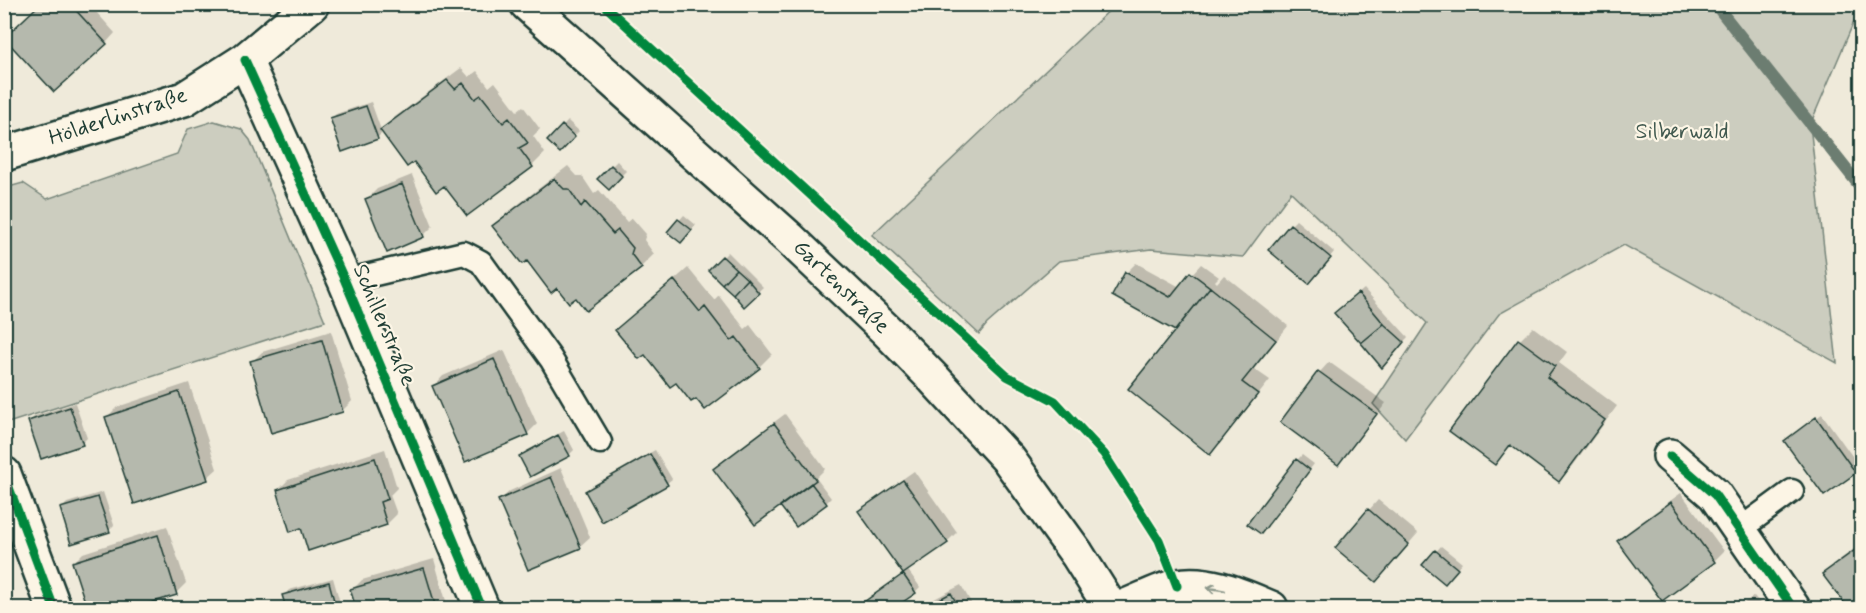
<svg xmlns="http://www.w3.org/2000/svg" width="1866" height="613" font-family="Mynerve,sans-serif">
<rect width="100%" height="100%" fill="#efeada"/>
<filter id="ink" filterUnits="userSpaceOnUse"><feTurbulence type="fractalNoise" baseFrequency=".0167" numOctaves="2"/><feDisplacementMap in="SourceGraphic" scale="12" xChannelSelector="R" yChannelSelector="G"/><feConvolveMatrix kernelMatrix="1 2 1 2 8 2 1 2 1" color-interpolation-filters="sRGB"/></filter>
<g filter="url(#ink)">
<!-- green -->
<path fill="#cccdbf" stroke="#76857a" stroke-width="1.5" d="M1115,5H1861L1810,125L1837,363L1624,245L1499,314L1405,439L1373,404L1427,323L1291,192L1243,257L1151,249L1059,261L987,324L979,334L872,235Z
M214,121L241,129L250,140L325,321L5,424V188L23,183L47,199L177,154L188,129Z"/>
<!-- shadow -->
<path fill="#0003" d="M42,4H89L115,33L106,43Z
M461,68L469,77L477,71L489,87L495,82L517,111L523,106L540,129L533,136L545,153L532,166L444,183L383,132L377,138L331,119L336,114L371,102L381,130L395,117Z
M568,121L579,131L560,151L549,141Z
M617,161L626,171L609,188L599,179Z
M568,166L577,176H582L594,194L599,190L627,222L632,218L646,234L644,240L654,254L641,267L576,296L557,286L494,226L507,213Z
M412,175L433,226L423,236L367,199L377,189Z
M684,215L696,225L686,236L669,232Z
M1296,220L1334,252L1313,277L1291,225Z
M728,252L763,287L744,305L710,270Z
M1136,263L1180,287L1201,264L1219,277L1215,281L1217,283L1224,275L1288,326L1254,369L1270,380L1223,439L1210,453L1181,325L1126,273Z
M688,268L714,300L719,295L745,329L750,325L772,354L759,367L696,396L617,330Z
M1364,289L1408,337L1386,361L1341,308Z
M1533,327L1567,352L1559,363L1617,406L1572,467L1558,480L1512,445L1495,463L1451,430L1520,340Z
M331,331L352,401L342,411L252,362L262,352Z
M504,350L537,424L527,434L434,386L443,376Z
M1329,362L1386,403L1348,453L1338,463L1282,422L1320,372Z
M189,383L217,469L207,478L107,417L117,407Z
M75,403L87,438L82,443L30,421L35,416Z
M785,414L825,469L816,478L831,498L826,503L780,504L715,469L725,459Z
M1822,414L1860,467L1825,494L1791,436Z
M564,431L574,450L569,455L521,456L526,451Z
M385,449L397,488L390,495L397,514L387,524L302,526L278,490L288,480Z
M655,450L672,479L667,483L587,491L592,486Z
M1302,455L1314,464L1265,527L1297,460Z
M561,468L590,537L580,546L529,568L500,500L510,491Z
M914,471L957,532L947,542L907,569L920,587L915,592L891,608H861L859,607L864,602L904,574L860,511L870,502Z
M103,492L114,525L109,530L62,508L67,503Z
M1681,493L1724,551L1714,561L1662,599L1619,541L1629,531Z
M1378,500L1418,533L1386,570L1369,510Z
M167,526L186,583L176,593L129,608H88L73,563L83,553Z
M1862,543V608H1850L1824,574L1838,561Z
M1441,546L1462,563L1450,577L1424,565Z
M434,559L448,608H357L352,590L362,580Z
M333,578L341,606L338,608H287L284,595L289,590Z
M4,584L15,608H4Z
M961,585L974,608H917Z
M1754,596L1764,608H1737Z
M253,599L256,608H221Z"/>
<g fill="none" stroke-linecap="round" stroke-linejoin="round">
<!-- stream -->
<path stroke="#6c7d71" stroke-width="12" d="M1715,4L1862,189"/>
</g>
<!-- building -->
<path fill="#b5b9ad" stroke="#1f3d34" stroke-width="1.5" d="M40,4H70L107,44L54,92L4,38Z
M447,80L455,89L463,83L475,99L481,95L503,123L509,118L528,143L519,148L533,167L467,216L444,186L436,192L414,162L407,167L380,130Z
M366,106L378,139L342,152L330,118Z
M562,125L575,137L560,153L547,141Z
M611,165L622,176L609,190L597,179Z
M554,179L564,189H569L581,207L585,202L613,234L618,230L633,248L631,254L642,268L586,311L576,298L569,303L557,288L551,293L527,261L522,264L492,226Z
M402,184L424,237L387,253L365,199Z
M678,219L692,230L681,243L667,232Z
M1290,224L1331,258L1309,284L1268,250Z
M722,256L736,269L722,284L708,270Z
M736,269L747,279L733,294L722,284Z
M1125,272L1170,297L1190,272L1210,287L1175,331L1112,296Z
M747,279L759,293L744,307L733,294Z
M674,280L700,312L705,307L731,341L736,337L760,368L705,410L696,399L691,402L676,383L670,387L645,355L639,359L615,330Z
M1210,287L1276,340L1242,382L1258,394L1210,455L1128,389Z
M1358,293L1384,324L1361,343L1334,313Z
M1384,324L1404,342L1382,368L1361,343Z
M1518,339L1555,366L1547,377L1605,420L1559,482L1510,445L1495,465L1449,431Z
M322,340L343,412L271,433L250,361Z
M494,359L528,435L465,462L432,386Z
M1318,371L1377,414L1338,465L1280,422Z
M179,392L208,480L134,504L105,417Z
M70,407L83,445L41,459L28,421Z
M1816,417L1856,473L1824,496L1784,441Z
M774,423L816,480L755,525L713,469Z
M558,435L570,456L530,477L519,456Z
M650,454L668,485L602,522L585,491Z
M375,458L388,499L380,502L387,525L308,551L301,528L290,532L277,490Z
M1296,459L1310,470L1261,534L1247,524Z
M551,477L581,548L528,570L498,500Z
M903,480L948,543L903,574L858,511Z
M811,483L827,504L796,527L780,506Z
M98,497L110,532L71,544L60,508Z
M1671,502L1715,562L1662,601L1617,541Z
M1368,509L1409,544L1376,582L1335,548Z
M158,535L177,595L133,608H87L72,562Z
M1862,545V608H1848L1822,574Z
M1435,550L1458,569L1445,584L1422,565Z
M424,568L436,608H356L350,589Z
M903,574L916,593L894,608H859L857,607Z
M329,582L336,608H286L282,595Z
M951,593L959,608H923Z"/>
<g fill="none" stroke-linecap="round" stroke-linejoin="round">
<defs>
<path id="service" d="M345,281L464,253L481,262L551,359L600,442
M1739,530L1792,491"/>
<path id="minor" d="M245,60L345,281L482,608
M4,154L184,99L245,60L312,4
M1670,456L1715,495L1793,608
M4,474L54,608"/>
<path id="secondary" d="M527,4L789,238L886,330L934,379L1009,460L1077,554L1111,608
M1121,608C1138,602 1159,590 1177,586C1209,580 1242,596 1271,608"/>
</defs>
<!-- service casing -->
<use href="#service" stroke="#1f3d34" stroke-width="27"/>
<!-- minor casing -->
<use href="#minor" stroke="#1f3d34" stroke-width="38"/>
<!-- secondary casing -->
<use href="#secondary" stroke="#1f3d34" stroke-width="38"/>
<!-- service -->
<use href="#service" stroke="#fcf5e5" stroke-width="22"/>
<!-- minor -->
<use href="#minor" stroke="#fcf5e5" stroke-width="33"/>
<!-- secondary -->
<use href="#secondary" stroke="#fcf5e5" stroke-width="33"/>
<defs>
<path id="cycleway" d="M603,4L1007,376L1055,401L1104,454L1159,540L1177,586
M245,60L345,281L482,608
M1670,456L1715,495L1793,608
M4,474L54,608"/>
</defs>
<!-- cycleway casing -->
<use href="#cycleway" stroke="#fcf5e5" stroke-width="13"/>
<!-- cycleway -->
<use href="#cycleway" stroke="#00873e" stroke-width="9"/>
</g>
<!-- one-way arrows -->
<defs><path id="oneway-shaft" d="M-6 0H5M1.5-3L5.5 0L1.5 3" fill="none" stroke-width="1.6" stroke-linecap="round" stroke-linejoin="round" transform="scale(1.5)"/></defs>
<use stroke="#8e998c" href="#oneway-shaft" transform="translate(1216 589) rotate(-170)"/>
</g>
<g text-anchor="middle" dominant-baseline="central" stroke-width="4.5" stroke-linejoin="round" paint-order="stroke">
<!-- street labels -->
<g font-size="22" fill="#1f3d34" stroke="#fcf5e5">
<text transform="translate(118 117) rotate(-18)">Hölderlinstraße</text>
<text transform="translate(841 287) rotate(44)">Gartenstraße</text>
<text transform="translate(384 325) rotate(67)">Schillerstraße</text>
</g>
<!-- park labels -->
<g font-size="22" fill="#425a50" stroke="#fcf5e5">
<text x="1682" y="132">Silberwald</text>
</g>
</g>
<!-- margin -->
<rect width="1866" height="613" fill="none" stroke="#fcf5e5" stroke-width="24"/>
<rect x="12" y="12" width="1842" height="589" fill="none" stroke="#1f3d34" stroke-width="2" filter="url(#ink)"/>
</svg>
